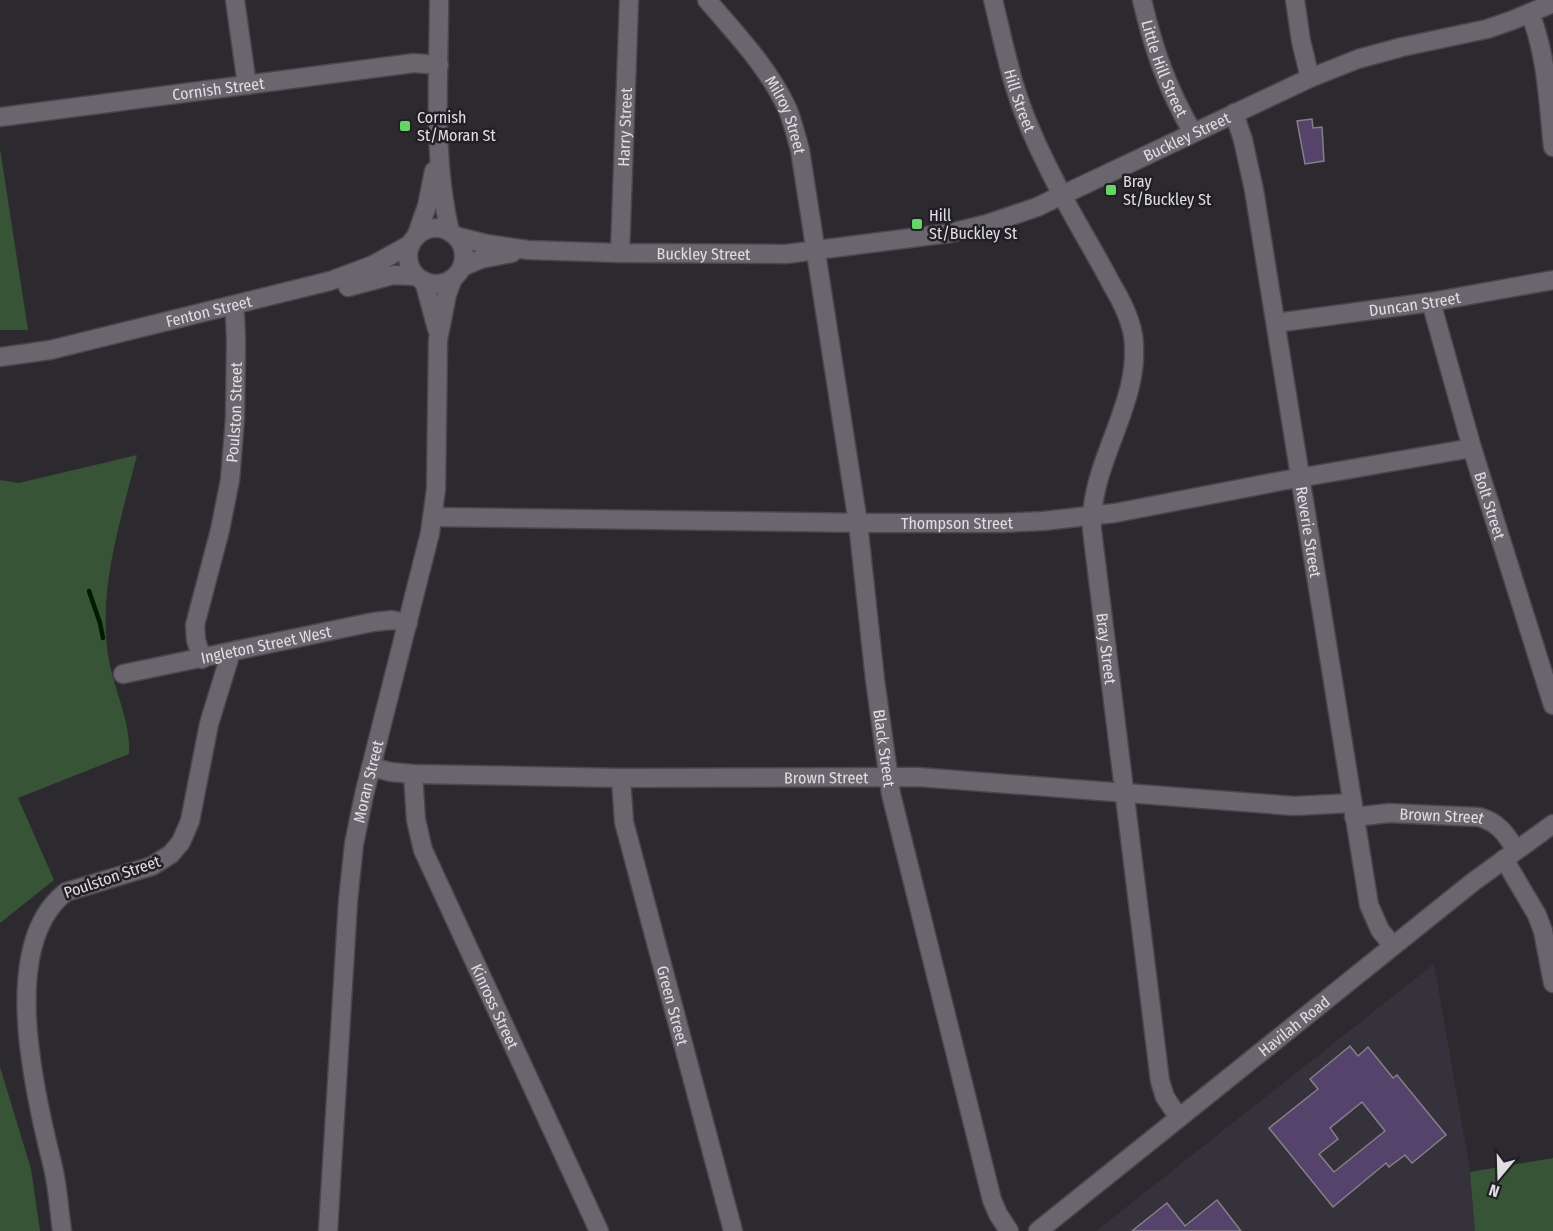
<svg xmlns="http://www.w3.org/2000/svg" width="1553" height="1231" font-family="'Fira Sans Condensed',sans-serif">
<rect width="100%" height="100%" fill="#2c2a2f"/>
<!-- built -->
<path fill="#35323c" d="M1434,964L1470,1170L1475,1231H1096Z"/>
<!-- green -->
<path fill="#385437" d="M0,149L28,330H0Z
M137,455C121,520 98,587 108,655C113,689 131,720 129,754L18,798L54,880L0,923V480L19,483Z
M0,1067L31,1169L40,1231H0Z
M1553,1158V1231H1475L1470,1172Z"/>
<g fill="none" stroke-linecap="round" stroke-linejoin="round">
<!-- stream -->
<path stroke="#001c00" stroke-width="4.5" d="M89,591L100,623L103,638"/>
</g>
<!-- building -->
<path fill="#56436c" stroke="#838087" stroke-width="1.5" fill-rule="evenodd" d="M1312,119L1313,128L1322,127L1324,161L1305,164L1297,121Z
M1350,1046L1358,1056L1368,1047L1393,1078L1397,1075L1446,1135L1412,1163L1405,1155L1389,1167L1386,1163L1333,1207L1269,1128L1318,1089L1310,1079ZM1362,1102L1385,1131L1334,1172L1319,1154L1338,1139L1330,1128Z
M1217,1200L1241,1231H1132L1167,1203L1185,1226Z"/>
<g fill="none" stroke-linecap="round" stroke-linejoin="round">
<defs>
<g id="minor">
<path d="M235,0L247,85"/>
<path d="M439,0C439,78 432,156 450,232"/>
<path id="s1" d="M707,0C736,34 769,68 788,110C793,123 796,136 800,150L858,523L875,680L891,794L992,1200L998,1214L1009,1231"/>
<path id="s2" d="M993,0C1000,28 1006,57 1014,84C1025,122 1043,158 1061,193C1077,224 1096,254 1112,285C1121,300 1130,318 1133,335C1143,403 1088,463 1092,530L1160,1081L1165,1097L1179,1118"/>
<path id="s3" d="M1142,0C1154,51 1167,88 1193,133"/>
<path d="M1295,0L1301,41L1310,78"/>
<path d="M1530,13C1547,56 1548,101 1553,147"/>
<path id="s4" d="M1234,113L1243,140L1254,190L1369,905L1380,930L1393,946"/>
<path id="s5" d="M0,117L414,63L439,65"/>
<circle cx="436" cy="256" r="28"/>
<path id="s6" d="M455,236L487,244L528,250L620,253L786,254L950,233L987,224L1037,207L1310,78L1358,59L1402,47L1487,29L1513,20L1553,3"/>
<path d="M416,237L427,206L434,171"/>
<path id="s7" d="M620,253L629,0"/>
<path d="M462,267L481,259L512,253"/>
<path d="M424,281L437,329"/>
<path d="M348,287L393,275L416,276"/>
<path id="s8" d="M1431,302L1472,448L1553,705"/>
<path id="s9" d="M1276,323L1431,302L1553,280"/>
<path id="s10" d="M0,357L50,350L330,281L373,265L411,244"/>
<path id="s11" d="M433,517L870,523H999L1043,521L1115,513L1281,481L1472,448"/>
<path id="s12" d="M202,659L196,640L195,625L220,530L230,480L235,418L236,342L235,316L232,306"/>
<path id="s13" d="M123,674L373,622L392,620L408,623"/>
<path id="s14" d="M371,767L391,772L413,774L621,778L918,777L1294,806L1352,803"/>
<path id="s15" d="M413,774L416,820L423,850L599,1231"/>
<path id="s16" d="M621,778L624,822L733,1231"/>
<path id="s17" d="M1354,817L1389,813L1479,817C1498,822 1506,834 1516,850"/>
<path d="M1504,859L1537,915L1543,931L1553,983"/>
<path d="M62,1231C59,1210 58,1188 53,1167C32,1084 0,943 66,892L152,866L171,854L181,842L190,821L209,724L231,652"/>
<path id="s18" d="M328,1231L348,901L354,844L364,795L430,533L436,489L438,340L447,294L453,278"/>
<path id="s19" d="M1038,1231L1473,882L1553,824"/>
</g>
</defs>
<!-- minor casing -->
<use href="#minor" stroke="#4a474c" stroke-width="21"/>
<!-- minor -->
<use href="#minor" stroke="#69666d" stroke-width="18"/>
</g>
<!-- markers -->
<g fill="#67d466" stroke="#222026" stroke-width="2">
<rect x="399" y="120" width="12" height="12" rx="3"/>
<rect x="1105" y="184" width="12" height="12" rx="3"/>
<rect x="911" y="218" width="12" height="12" rx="3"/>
</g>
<g text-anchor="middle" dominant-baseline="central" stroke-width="5" stroke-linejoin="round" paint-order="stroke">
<!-- street labels -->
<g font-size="16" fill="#e0dee2" stroke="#222026">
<text stroke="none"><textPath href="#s3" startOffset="72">Little Hill Street</textPath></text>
<text stroke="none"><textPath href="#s5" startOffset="220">Cornish Street</textPath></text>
<text stroke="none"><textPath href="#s2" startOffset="104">Hill Street</textPath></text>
<text stroke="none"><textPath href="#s1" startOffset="141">Milroy Street</textPath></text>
<text stroke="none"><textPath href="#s7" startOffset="126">Harry Street</textPath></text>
<text stroke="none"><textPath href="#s6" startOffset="754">Buckley Street</textPath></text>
<text stroke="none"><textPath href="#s6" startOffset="250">Buckley Street</textPath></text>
<text stroke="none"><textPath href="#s9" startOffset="140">Duncan Street</textPath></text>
<text stroke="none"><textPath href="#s10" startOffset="214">Fenton Street</textPath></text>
<text stroke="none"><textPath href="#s12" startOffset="252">Poulston Street</textPath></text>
<text stroke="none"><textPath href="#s8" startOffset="212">Bolt Street</textPath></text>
<text stroke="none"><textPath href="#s11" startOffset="524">Thompson Street</textPath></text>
<text stroke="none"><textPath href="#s4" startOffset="426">Reverie Street</textPath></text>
<text stroke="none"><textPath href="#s13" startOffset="146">Ingleton Street West</textPath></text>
<text stroke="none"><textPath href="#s2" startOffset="686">Bray Street</textPath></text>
<text stroke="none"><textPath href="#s1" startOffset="783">Black Street</textPath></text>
<text stroke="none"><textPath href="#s14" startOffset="456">Brown Street</textPath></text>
<text stroke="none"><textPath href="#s18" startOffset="452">Moran Street</textPath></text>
<text stroke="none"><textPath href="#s17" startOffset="88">Brown Street</textPath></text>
<text transform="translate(112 877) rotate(-19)">Poulston Street</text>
<text stroke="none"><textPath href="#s16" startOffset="234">Green Street</textPath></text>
<text stroke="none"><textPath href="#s15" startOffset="249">Kinross Street</textPath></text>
<text stroke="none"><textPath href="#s19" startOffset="328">Havilah Road</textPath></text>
</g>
<!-- poi labels -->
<g font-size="16" fill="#e0dee2" stroke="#222026" text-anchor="start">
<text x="417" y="117">Cornish<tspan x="417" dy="18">St/Moran St</tspan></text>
<text x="1123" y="181">Bray<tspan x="1123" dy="18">St/Buckley St</tspan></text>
<text x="929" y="215">Hill<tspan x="929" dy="18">St/Buckley St</tspan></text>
</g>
</g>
<!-- north arrow -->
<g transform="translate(1499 1177) rotate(199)" stroke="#222026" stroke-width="4.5" paint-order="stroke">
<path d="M0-4.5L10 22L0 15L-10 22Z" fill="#e0dee2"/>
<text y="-9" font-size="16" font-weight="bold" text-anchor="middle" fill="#e0dee2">N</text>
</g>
</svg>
